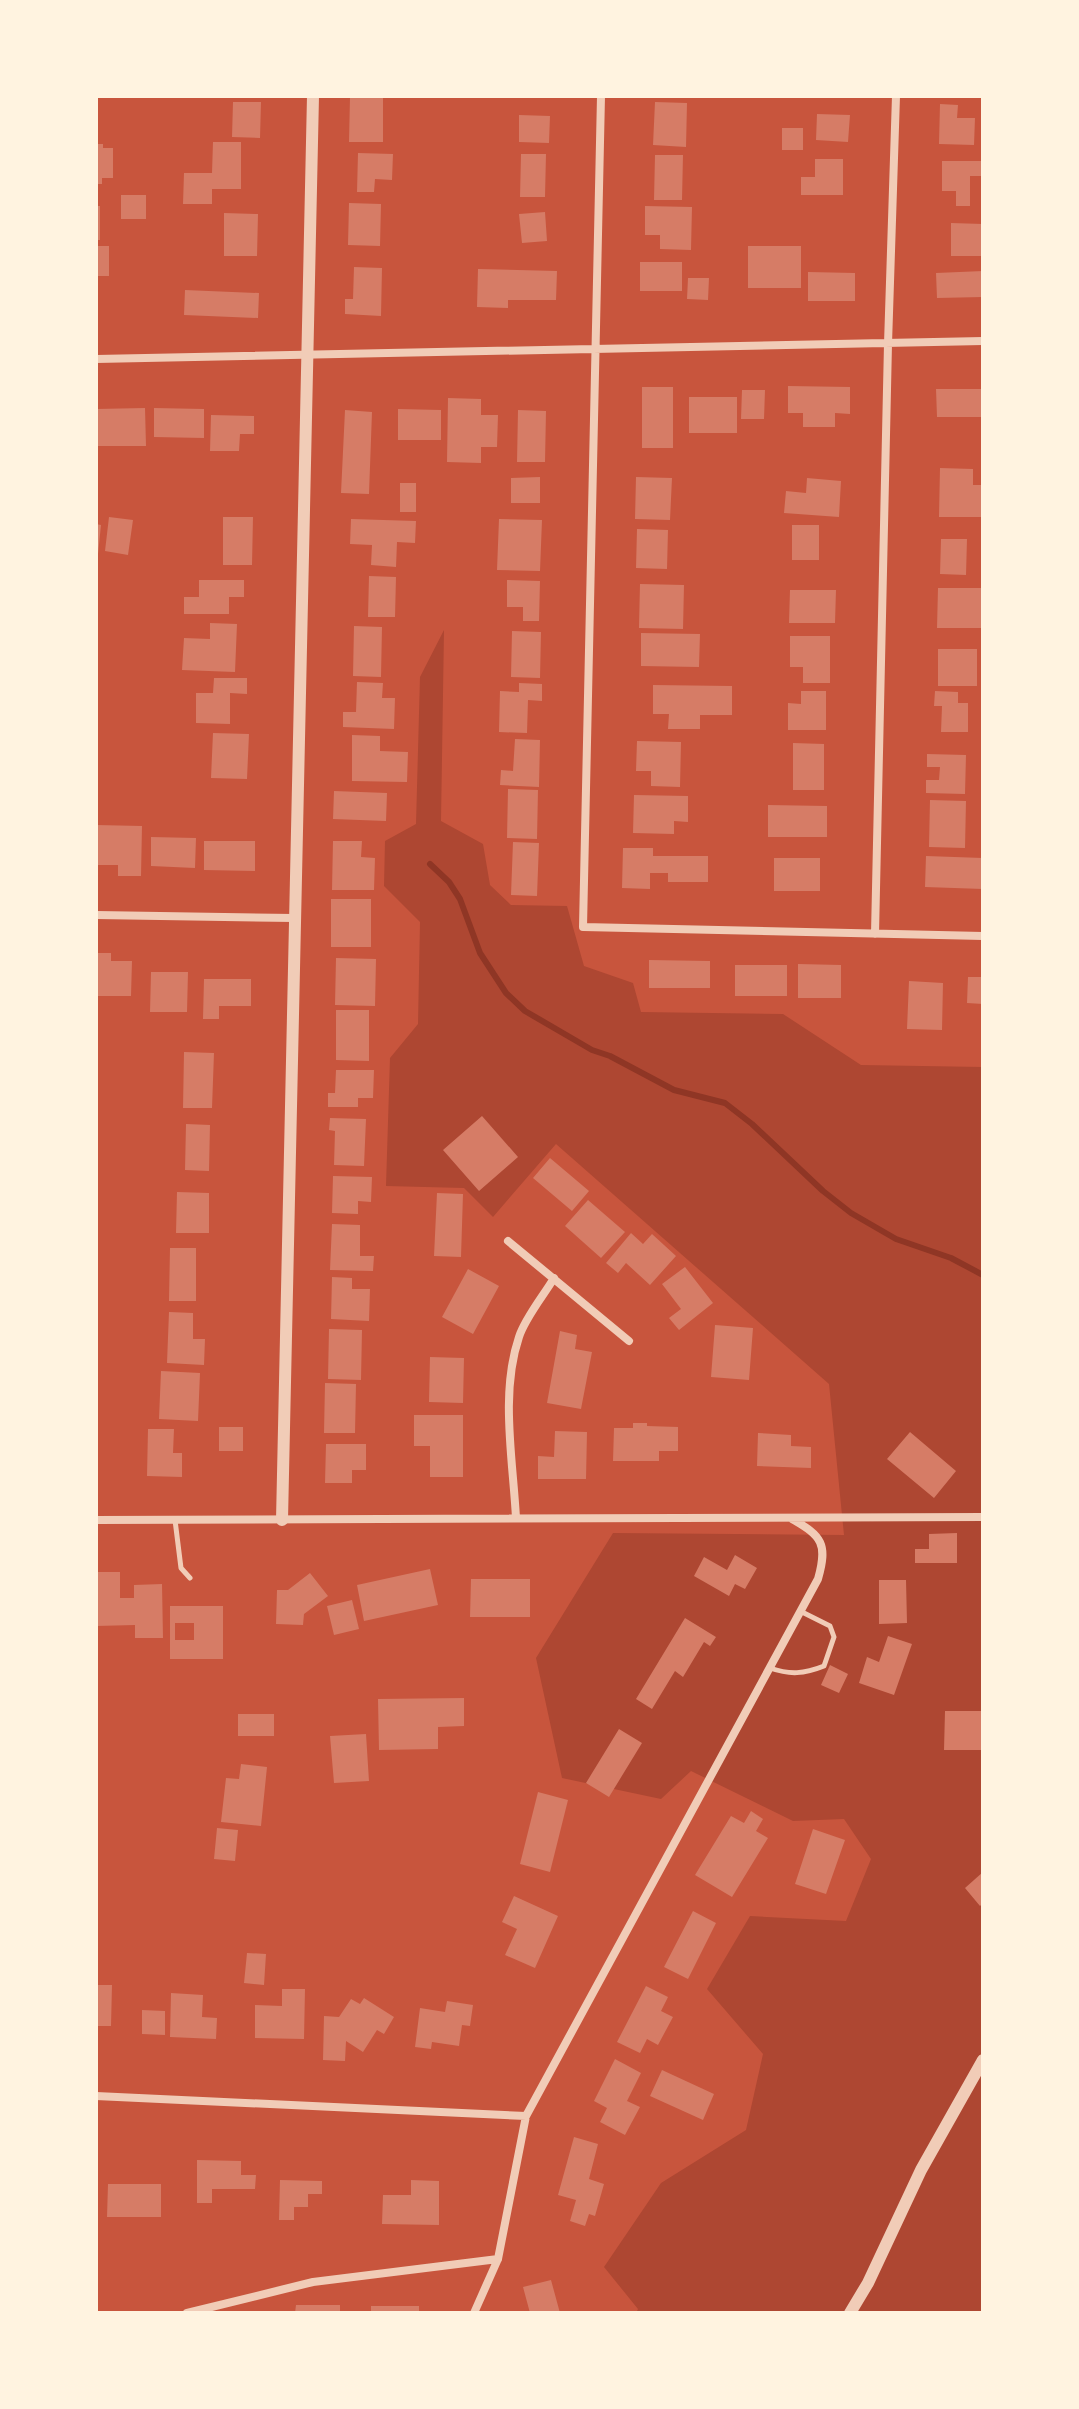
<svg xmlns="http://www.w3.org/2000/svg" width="1079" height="2409" font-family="'Fira Sans Condensed',sans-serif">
<rect width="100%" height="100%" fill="#c8553d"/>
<!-- green -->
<path fill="#ae4732" d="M444,630L441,821L483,844L490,885L511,905L567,906L584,966L633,983L641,1012L783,1014L861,1065L983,1067V2313H636L638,2309L604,2267L661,2183L746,2130L763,2054L707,1989L750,1916L846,1921L871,1859L844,1819L793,1821L691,1771L661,1799L562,1778L536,1658L613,1533L844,1535L829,1384L556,1144L493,1217L464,1188L386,1186L390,1058L418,1024L420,922L384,886L385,841L416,824L420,677Z"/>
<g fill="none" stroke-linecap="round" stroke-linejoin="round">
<!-- stream -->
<path stroke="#8f3625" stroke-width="6" d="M430,864L449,882L460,899L480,953L506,993L525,1011L592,1050L610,1056L674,1090L725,1103L752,1124L823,1191L851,1213L896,1239L951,1258L983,1275"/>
</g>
<!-- building -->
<path fill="#d67c66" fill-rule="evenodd" d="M350,97H383V142H349Z
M233,102H261L260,138L232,137Z
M655,102L687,103L686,147L653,145Z
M940,104L958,105L957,118H975L974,145L939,144Z
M817,114L850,115L848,142L816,140Z
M519,115L550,116L549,143L519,142Z
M782,128H803V150H782Z
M213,142H241V189H212V204H183L184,173H212Z
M96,144H103V148H113V178H102V184H96Z
M358,153L393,154L392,180L375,179L374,192H357Z
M521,154H546L545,197H520Z
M655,155H683L682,200H654Z
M815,159H843V195H801V177H815Z
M942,161H983V176H970V206H956V191H942Z
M121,195H146V219H121Z
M349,203L381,204L380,246L348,245Z
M96,206H100V240H96Z
M645,206L692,207L691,250L660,249V235H645Z
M545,212L547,241L522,243L519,214Z
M224,213L258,214L257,256H224Z
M951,223L983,224V256H951Z
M96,246H109V276H96Z
M748,246H801V288H748Z
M640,262H682V291H640Z
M354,267L382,268L381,316L345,314V299H353Z
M478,269L557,271L556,300H508V308L477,307Z
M983,271V297L937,298L936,273Z
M808,272L855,273V301H808Z
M688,278H709L708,300L687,299Z
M185,290L259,293L258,318L184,315Z
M788,386L850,387V414L835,413V427H803V413H788Z
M642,387H673V448H642Z
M936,389H983V417H937Z
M742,390H765L764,419H741Z
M689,397H737V433H689Z
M448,398L481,399V415H498L497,447H481V463L447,462Z
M145,408L146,446H96V409Z
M154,408L204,409V438L154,437Z
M398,409L441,410V440H398Z
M345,410L372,412L369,494L341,493Z
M518,410L546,411L545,462H517Z
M211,415L254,416V434H240L239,451H210Z
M940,468L973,469V485H983V517H939Z
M540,477V503H511V478Z
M636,477L672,478L670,520L635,519Z
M807,478L841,481L839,517L784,513L786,491L806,493Z
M400,483H416V512H400Z
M109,517L133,520L128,555L105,551Z
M223,517H253L252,565H223Z
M351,519L416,521L415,543L397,542L396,567L371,565L372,545L350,544Z
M499,519L542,520L540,571L497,570Z
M96,524L101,525L98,554L96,553Z
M792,525H819V560H792Z
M637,529L668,530L667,569L636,568Z
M941,539H967L966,575L940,574Z
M369,576L396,577L395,617H368Z
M199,580H244V597H229V614H184V597H199Z
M507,580L540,581L539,621H523V607H507Z
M640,584L684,585L683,629L639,628Z
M938,588H983V628H937Z
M790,590H836L835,623H789Z
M210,623L237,624L235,672L182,670L184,638L210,639Z
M354,626L382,627L381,677L353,676Z
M512,631L541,632L540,678L511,677Z
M641,633L700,634L699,667L641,666Z
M790,636H830V683H803V667H790Z
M938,649H977V686H938Z
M214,678H247V694L230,693V724L196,723V693H213Z
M357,682L383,683L382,698H395L394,729L343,727V712H356Z
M519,683L542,684V701L528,700L527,733L499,732L500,691L519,692Z
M653,685L732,686V715H700V729H668L669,714H653Z
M801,691H826V730H788V703L801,704Z
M935,691L958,692V703H968V732H941L942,706H934Z
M213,733L249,734L247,779L211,778Z
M352,735L380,736V751L408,752L407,782L352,781Z
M515,739L540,740L539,787L500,785L501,770L513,771Z
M637,741L681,742L680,787L651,786V771H636Z
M793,743L824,744V790H793Z
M927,754L966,755L965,794L926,793V780H939L940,767H927Z
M508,789L538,790L537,839L507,838Z
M334,791L387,793L386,821L333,819Z
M634,795L688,796V822L674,821V834L633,833Z
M930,800L966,801L965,848L929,847Z
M768,805L827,806V837H768Z
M96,825L142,826L141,876H118V865H96Z
M151,837L196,838L195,868L151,866Z
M204,841H255V871L204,870Z
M333,841H362L361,857L375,858L374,890H332Z
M513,842L539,843L537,896L511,895Z
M623,848H653V856H708V882H668V873H650V889L622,888Z
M926,856L983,858V889L925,887Z
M774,858H820V891H774Z
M331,899H371V947H331Z
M96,953H111V961H132L131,996H96Z
M336,958L376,959L375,1006L335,1005Z
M649,960L710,961V988H649Z
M798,964L841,965V998H798Z
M735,965H787V996H735Z
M151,972H188L187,1012H150Z
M968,977H983V1004L967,1003Z
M204,979H251V1006H219V1019H203Z
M909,981L943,983L942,1030L907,1029Z
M336,1010H369V1061L336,1060Z
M184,1052L214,1053L212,1108H183Z
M336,1070H374L373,1098H358V1107H328V1093H335Z
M482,1116L518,1157L479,1191L443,1150Z
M330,1118L366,1119L364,1166L334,1165L335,1131L329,1130Z
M186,1124L210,1125L209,1171L185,1170Z
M550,1158L589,1191L572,1211L533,1178Z
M333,1176L372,1177L371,1202L358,1201V1214L332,1213Z
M177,1192L209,1193V1233H176Z
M437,1193L463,1194L461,1257L434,1256Z
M588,1200L625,1232L601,1258L565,1226Z
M332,1224L360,1225V1256H374L373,1271L330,1270Z
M631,1233L643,1244L652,1234L676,1256L650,1285L626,1263L618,1273L606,1263Z
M170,1248H196V1301H169Z
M685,1267L713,1303L679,1330L669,1318L681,1309L662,1284Z
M468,1269L499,1286L473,1334L442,1317Z
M332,1277L352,1278V1289H370L369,1321L331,1319Z
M169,1312L193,1313V1339H205L204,1365L167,1363Z
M715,1325L753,1328L749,1380L711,1377Z
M329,1329L362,1330L361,1380L328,1379Z
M560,1331L577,1335L575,1349L592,1352L581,1409L547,1403Z
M430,1357L464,1358L463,1403L429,1402Z
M161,1371L200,1373L198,1421L159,1419Z
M325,1383L356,1384L355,1433H324Z
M414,1415H463V1477H430V1446H414Z
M633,1423H647V1426L678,1427V1451H659V1461H613L614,1428H633Z
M219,1427H243V1451H219Z
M148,1429H174L173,1453H182V1477L147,1476Z
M555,1431L587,1432L586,1479H538V1456L554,1457Z
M910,1432L956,1471L934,1498L887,1459Z
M758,1433L791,1435V1446L811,1447V1468L757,1466Z
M326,1444H366V1470H352V1483H325Z
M957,1533V1563H915V1549H929V1534Z
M735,1555L757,1568L745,1589L735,1584L729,1596L694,1576L704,1557L727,1570Z
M430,1569L438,1605L364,1621L357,1585Z
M96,1572H120V1598H134V1585L162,1584L163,1638H135V1625L96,1626Z
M310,1573L328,1596L304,1614L303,1625L276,1624L277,1590H288Z
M471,1579H530V1617H470Z
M879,1580H906L907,1623L879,1624Z
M352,1600L359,1629L334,1635L327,1606Z
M170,1606H223V1659H170ZM175,1623H194V1640H175Z
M685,1618L716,1637L710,1646L704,1642L683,1677L675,1671L652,1709L636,1699Z
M888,1636L912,1644L894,1695L859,1683L867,1657L879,1662Z
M830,1665L848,1674L839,1693L821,1685Z
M464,1698V1726L438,1727V1749L379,1750L378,1699Z
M945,1711H983V1750H944Z
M238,1714H274V1736H238Z
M619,1729L642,1743L609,1797L586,1783Z
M366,1734L369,1781L334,1783L330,1736Z
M241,1764L267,1767L261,1826L221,1822L226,1778L239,1779Z
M538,1792L568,1800L550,1872L520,1864Z
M751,1811L763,1819L756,1831L768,1838L732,1897L695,1875L731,1816L744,1823Z
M217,1828L238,1830L235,1861L214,1859Z
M813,1829L845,1840L826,1894L795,1884Z
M983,1872V1903L980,1906L965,1888Z
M514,1896L558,1916L535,1968L505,1955L517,1929L502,1922Z
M693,1911L716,1923L688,1979L664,1967Z
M247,1953L266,1954L264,1985L244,1983Z
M96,1985H112L111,2026H96Z
M646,1986L668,1997L661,2011L673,2017L658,2045L647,2039L640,2053L617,2042Z
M282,1989H305L304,2039L255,2038V2005L282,2006Z
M171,1993L203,1995L202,2017L217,2018L216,2039L170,2037Z
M364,1998L394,2017L384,2034L377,2030L363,2052L346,2041L345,2061L323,2060L324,2016L339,2017L351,1999L360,2004Z
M447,2001L473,2005L470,2026L462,2025L459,2046L432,2042L431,2049L415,2047L420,2008L445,2012Z
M142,2010L165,2011V2035L142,2034Z
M615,2059L641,2073L627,2101L640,2107L625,2135L600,2122L607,2108L594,2101Z
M662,2070L714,2094L703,2120L650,2096Z
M574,2137L598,2144L589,2179L604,2184L595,2216L589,2214L585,2226L570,2221L576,2200L558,2195Z
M197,2160L241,2161V2175H256L255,2189H212V2203H197Z
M280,2180L322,2181V2194H308V2207H294V2220H279Z
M411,2180L439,2181V2225L382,2224L383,2195H411Z
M108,2184H161V2217H107Z
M551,2280L560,2313H530L523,2287Z
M296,2305H340V2313H295Z
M371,2306H419V2313H371Z"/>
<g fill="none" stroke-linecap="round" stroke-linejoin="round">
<!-- service -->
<path stroke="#f1ccb7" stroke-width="5" d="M175,1520L181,1568L190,1578
M770,1668C790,1675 804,1674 824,1666L834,1637L830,1626L800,1611"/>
<!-- minor -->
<path stroke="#f1ccb7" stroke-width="8" d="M601,96L583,927L983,936
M96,359L983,341
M96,915L294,918
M875,934L888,344L896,96
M508,1241L629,1341
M516,1518C513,1460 500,1393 519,1337C525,1318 544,1295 554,1278
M96,1520L983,1517
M96,2096L526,2116
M187,2313L313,2282L498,2259
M474,2313L498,2259L526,2116L818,1579C828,1544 822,1536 792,1519"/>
<!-- tertiary -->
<path stroke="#f1ccb7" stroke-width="12" d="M282,1520L313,96
M850,2313L868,2283L921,2170L983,2060"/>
</g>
<!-- border -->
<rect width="1079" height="2409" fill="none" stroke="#fff3e0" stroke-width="196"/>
</svg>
